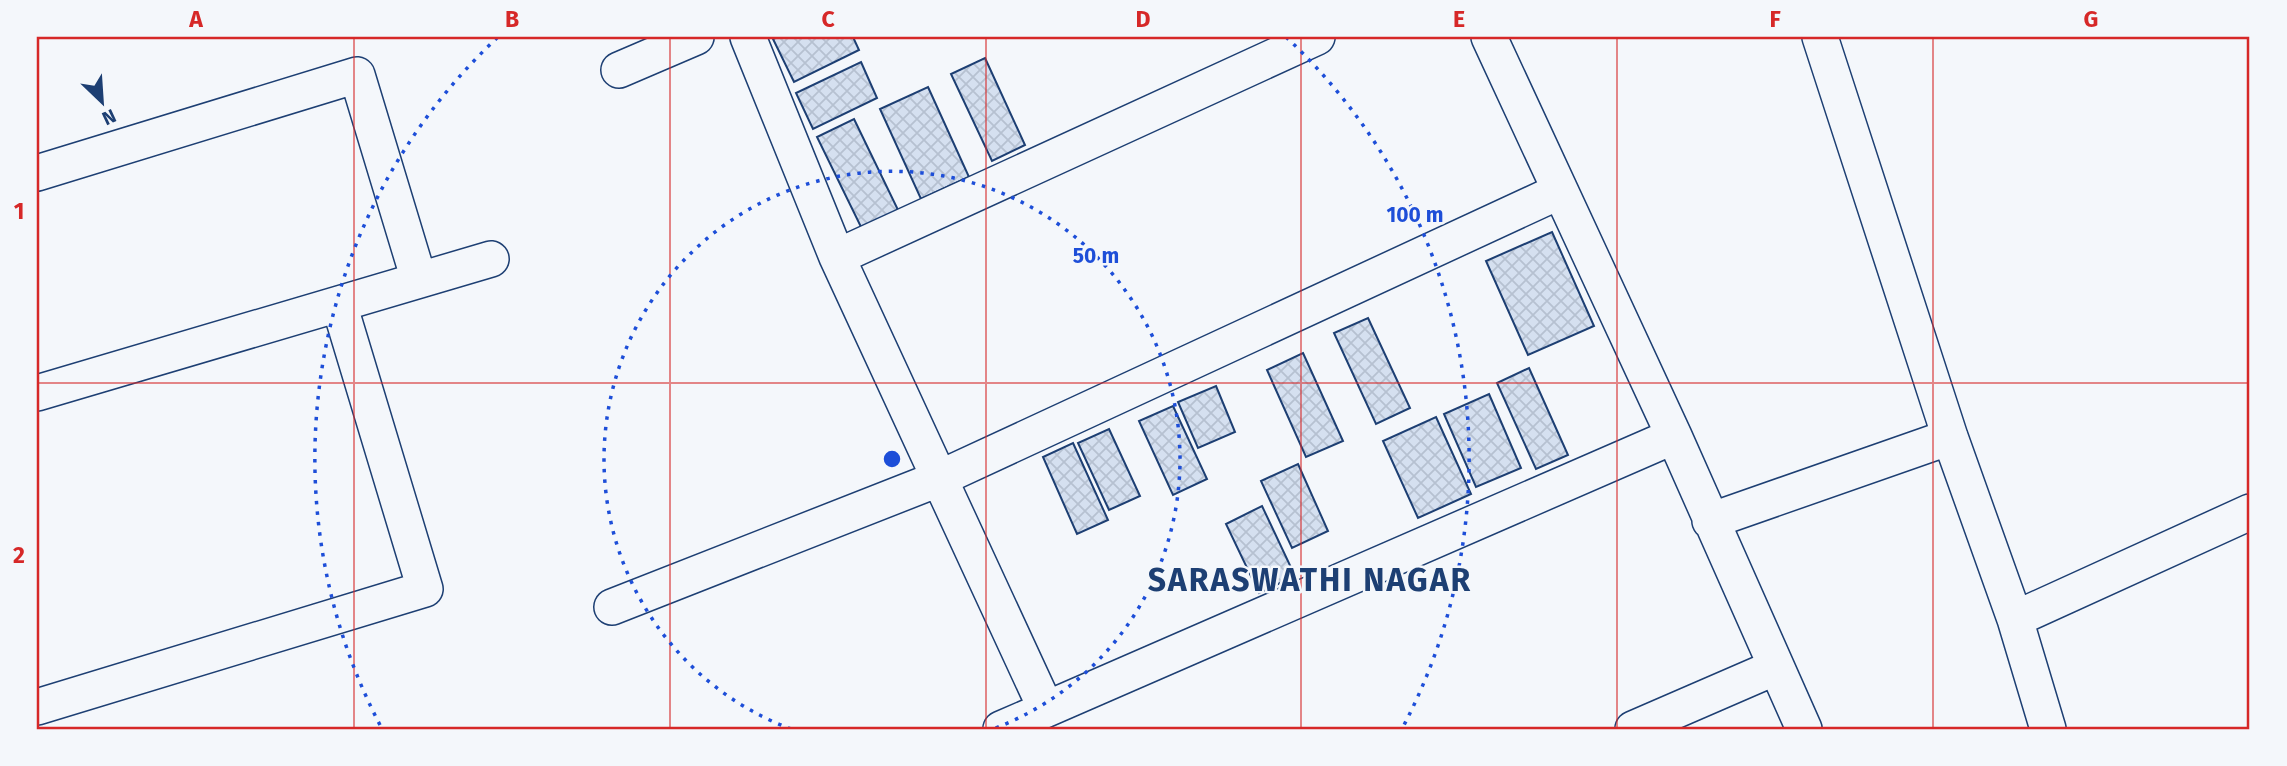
<svg xmlns="http://www.w3.org/2000/svg" width="2287" height="766" font-family="'Fira Sans',sans-serif">
<defs>
<pattern id="building-cross-hatch" width="8" height="8" patternUnits="userSpaceOnUse" patternTransform="scale(1.75)"><rect width="8" height="8" fill="#d5e0f0"/><path d="M0 0l8 8M0 8l8-8" fill="none" stroke="#b6c1d1"/></pattern>
</defs>
<rect width="100%" height="100%" fill="#f4f7fb"/>
<!-- building -->
<path fill="url(#building-cross-hatch)" stroke="#1d3f73" stroke-width="2" d="M778,37H853L859,50L794,82L773,39Z
M985,58L1025,145L992,161L951,74Z
M861,62L877,98L813,129L796,93Z
M928,87L969,177L921,199L880,109Z
M854,119L899,212L862,229L817,137Z
M1552,232L1594,326L1528,355L1486,261Z
M1368,318L1410,408L1376,424L1334,333Z
M1303,353L1343,441L1306,457L1267,370Z
M1529,368L1568,455L1536,469L1497,383Z
M1216,386L1235,432L1198,448L1178,402Z
M1489,394L1521,468L1476,487L1444,414Z
M1173,406L1207,479L1173,495L1139,421Z
M1436,417L1471,494L1418,518L1383,441Z
M1109,429L1140,496L1109,510L1078,443Z
M1073,443L1108,520L1077,534L1043,457Z
M1298,464L1328,531L1292,548L1261,481Z
M1262,506L1295,576L1259,593L1226,524Z"/>
<g fill="none" stroke-linecap="round" stroke-linejoin="round">
<defs>
<path id="street" d="M748,37L837,257L1046,709
M1489,37L1674,436L1804,729
M1820,37L1950,437L2015,619L2048,729
M619,70L696,37
M37,173L357,75L419,280
M837,257L1317,37
M37,393L491,259
M1710,521L1950,437
M612,607L938,479L1560,191
M2015,619L2250,512
M37,707L425,589L339,304
M1001,729L1674,436
M1633,729L1776,667"/>
</defs>
<!-- street casing -->
<use href="#street" stroke="#1d3f73" stroke-width="38"/>
<!-- street -->
<use href="#street" stroke="#f4f7fb" stroke-width="35"/>
</g>
<!-- grid -->
<path fill="none" stroke="#d62828" stroke-width="2" stroke-opacity="0.55" d="M354,37V729M670,37V729M986,37V729M1301,37V729M1617,37V729M1933,37V729M37,383H2250"/>
<!-- distance rings -->
<g fill="none" stroke="#1d4ed8" stroke-width="3.5" stroke-dasharray="3.5 7">
<path d="M791 729A288 288 0 1 1 993 729"/>
<path d="M380 725A577 577 0 0 1 498 37M1286 37A577 577 0 0 1 1404 725"/>
</g>
<g text-anchor="middle" dominant-baseline="central" stroke-width="5" stroke-linejoin="round" paint-order="stroke">
<!-- district labels -->
<g font-size="32" font-weight="bold" letter-spacing="2" fill="#1d3f73" stroke="#f4f7fb">
<text x="1310" y="580">SARASWATHI NAGAR</text>
</g>
</g>
<circle cx="892" cy="459" r="10" fill="#1d4ed8" stroke="#f4f7fb" stroke-width="3.5"/>
<g font-size="21" text-anchor="middle" font-weight="bold" fill="#1d4ed8" stroke="#f4f7fb" stroke-width="5" stroke-linejoin="round" paint-order="stroke">
<text x="1415" y="222">100 m</text>
<text x="1096" y="263">50 m</text>
</g>
<!-- border -->
<rect width="2287" height="766" fill="none" stroke="#f4f7fb" stroke-width="77"/>
<!-- north arrow -->
<g transform="translate(102 102) rotate(155)" stroke="#f4f7fb" stroke-width="5" paint-order="stroke">
<path d="M0-5L12 26L0 18L-12 26Z" fill="#1d3f73"/>
<text y="-10" font-size="19" font-weight="bold" text-anchor="middle" fill="#1d3f73">N</text>
</g>
<rect x="38" y="38" width="2210" height="690" fill="none" stroke="#d62828" stroke-width="2.5"/>
<g font-size="23" text-anchor="middle" font-weight="bold" fill="#d62828">
<text x="196" y="27">A</text>
<text x="512" y="27">B</text>
<text x="828" y="27">C</text>
<text x="1143" y="27">D</text>
<text x="1459" y="27">E</text>
<text x="1775" y="27">F</text>
<text x="2091" y="27">G</text>
<text x="19" y="219">1</text>
<text x="19" y="563">2</text>
</g>
</svg>
